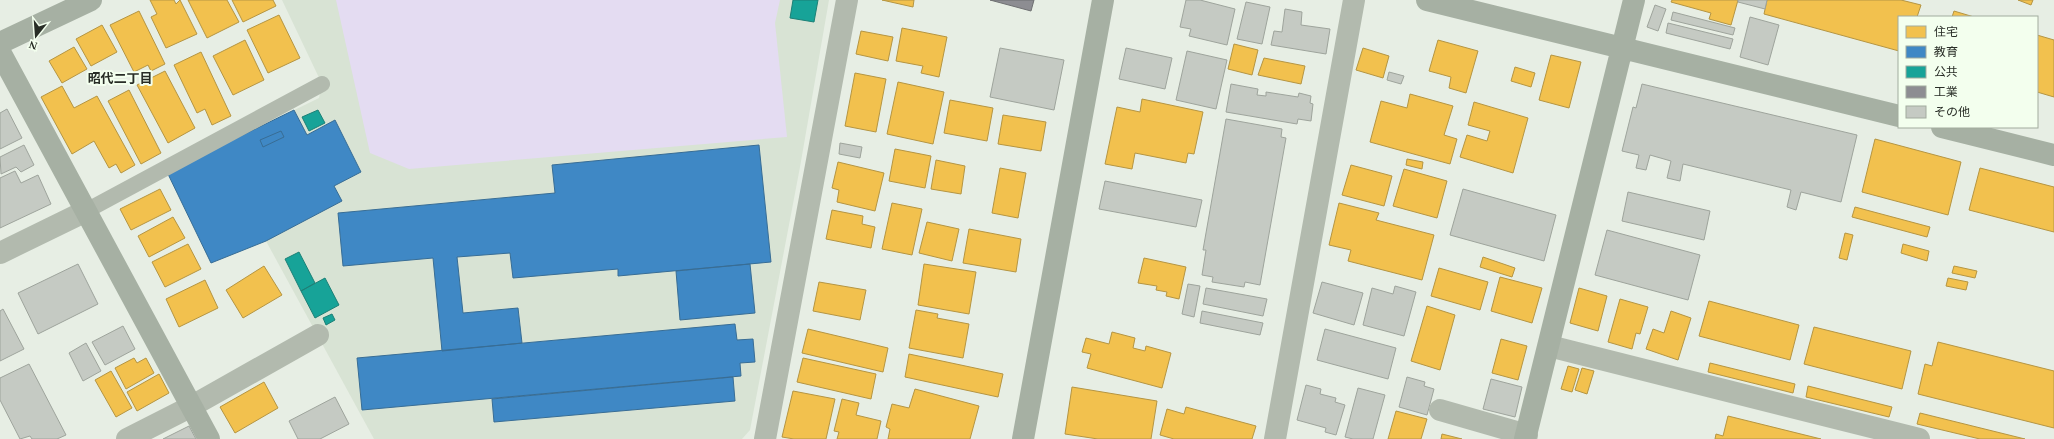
<svg xmlns="http://www.w3.org/2000/svg" width="2054" height="439" font-family="'Times New Roman','Noto Sans JP',serif">
<rect width="100%" height="100%" fill="#e7eee4"/>
<!-- built -->
<path fill="#d8e3d4" d="M282,0H829L800,167L750,430L742,439H374L266,241L211,263L167,172L319,98L322,84Z"/>
<!-- green -->
<path fill="#e4dcf2" d="M336,0H780L775,23L787,137L409,169L370,153Z"/>
<!-- homes -->
<path fill="#f2c14e" stroke="#b59542" d="M150,0H174L176,4L180,0L197,34L166,48L151,17L157,14Z
M188,0H227L239,22L207,38Z
M232,0H273L276,6L243,22Z
M882,0H914L913,7Z
M1672,0H1738L1731,25L1709,19L1711,13L1671,2Z
M1767,0H1901L1921,5L1917,17H1899V51L1764,14Z
M2018,0H2033L2031,5Z
M139,11L165,64L151,71L148,65L134,72L110,25Z
M1954,11L1974,17H1952Z
M279,15L300,58L268,73L247,30Z
M102,25L117,52L91,66L76,39Z
M902,28L947,37L939,77L921,73L923,66L896,61Z
M861,31L893,37L888,61L856,54Z
M2037,35L2054,40V97L2037,92Z
M245,40L264,80L233,95L213,56Z
M1438,40L1478,51L1466,93L1449,88L1451,77L1429,71Z
M1234,44L1258,50L1252,75L1228,69Z
M74,47L87,69L62,83L49,61Z
M1363,48L1389,56L1383,78L1356,70Z
M201,52L231,116L212,125L205,109L197,113L174,65Z
M1551,55L1581,62L1569,108L1539,100Z
M1264,58L1305,66L1301,84L1258,75Z
M1515,67L1535,73L1531,87L1511,81Z
M165,71L195,128L168,143L137,85Z
M855,73L886,79L876,132L845,126Z
M898,82L944,92L933,144L887,134Z
M62,86L74,108L97,96L135,165L121,173L116,164L109,168L94,141L72,154L41,97Z
M129,90L161,153L141,164L108,101Z
M1410,94L1453,106L1444,135L1457,139L1450,164L1370,142L1381,101L1407,108Z
M1142,99L1203,112L1194,154L1188,153L1186,163L1135,153L1132,169L1105,164L1117,107L1140,112Z
M950,100L993,108L987,141L944,133Z
M1474,102L1528,118L1513,173L1460,157L1467,135L1487,141L1490,131L1468,125Z
M1003,115L1046,122L1041,151L998,144Z
M1875,139L1961,162L1948,215L1862,192Z
M895,149L931,156L925,188L889,181Z
M1407,159L1423,162L1422,169L1406,165Z
M936,160L965,166L961,194L931,189Z
M838,162L884,173L875,211L837,202L839,190L832,188Z
M1351,165L1392,176L1384,206L1342,195Z
M1000,168L1026,173L1018,218L992,213Z
M1980,168L2054,187V232L1969,210Z
M1404,169L1447,181L1437,218L1393,206Z
M160,189L171,210L131,230L120,209Z
M892,203L922,209L912,255L882,249Z
M1339,203L1379,213L1376,220L1434,235L1422,280L1348,261L1351,250L1329,245Z
M1855,207L1930,227L1927,237L1852,217Z
M832,210L863,216L862,224L875,227L871,248L826,239Z
M173,217L185,238L149,257L138,236Z
M927,222L959,229L952,261L919,253Z
M969,229L1021,239L1016,272L963,263Z
M1845,233L1853,235L1847,260L1839,258Z
M188,244L201,269L165,287L152,262Z
M1903,244L1929,251L1927,261L1901,253Z
M1483,257L1515,268L1512,277L1480,267Z
M1144,258L1186,267L1179,299L1166,296L1167,292L1156,290L1157,286L1138,283Z
M924,264L976,272L969,314L918,305Z
M264,266L282,295L243,318L226,290Z
M1954,266L1977,271L1975,278L1952,273Z
M1439,268L1488,282L1480,310L1431,296Z
M1500,277L1542,288L1532,323L1491,311Z
M1948,278L1968,282L1966,290L1946,286Z
M205,280L218,308L179,327L166,299Z
M819,282L866,290L860,320L813,311Z
M1579,288L1607,296L1598,331L1570,323Z
M1620,299L1648,307L1640,334L1636,333L1632,349L1608,342Z
M1709,301L1799,325L1790,360L1699,336Z
M1427,306L1455,315L1440,370L1411,361Z
M916,310L938,314L937,318L969,324L963,358L909,348Z
M1671,311L1691,318L1678,360L1646,349L1653,329L1664,333Z
M1814,327L1911,351L1902,389L1804,364Z
M808,329L888,348L883,372L802,353Z
M1112,332L1135,338L1133,348L1145,351L1146,346L1171,353L1162,388L1087,368L1091,354L1082,352L1086,338L1109,344Z
M1501,339L1527,346L1518,380L1492,373Z
M1938,342L2054,371V428L1918,394L1925,364L1932,366Z
M909,354L1003,374L998,397L905,377Z
M134,358L137,363L146,358L154,373L126,389L115,368Z
M803,358L876,374L871,399L797,382Z
M1710,363L1795,384L1793,393L1708,372Z
M1568,366L1579,369L1572,392L1561,389Z
M1582,368L1594,371L1587,394L1575,390Z
M111,371L132,408L116,417L95,380Z
M159,374L169,393L137,411L127,392Z
M264,382L278,408L235,433L220,407Z
M1808,386L1892,407L1889,417L1806,397Z
M1072,387L1157,401L1151,439H1098L1065,434Z
M915,389L979,406L970,439H888L890,429L886,427L892,404L909,408Z
M793,391L835,399L826,439H794L782,437Z
M842,399L859,403L856,415L881,421L877,439H837L839,432L834,431Z
M1186,407L1256,426L1252,439H1174L1160,435L1167,409L1184,414Z
M1396,411L1427,419L1421,439H1388Z
M1920,413L2025,439H1980L1917,424Z
M1728,416L1821,439H1715L1716,434L1723,436Z
M1442,434L1462,439H1441Z"/>
<!-- schools -->
<path fill="#3f88c5" stroke="#386d95" d="M294,110L307,135L335,120L361,172L334,186L342,201L266,241L211,263L167,172Z
M281,131L284,137L263,147L260,140Z
M759,145L771,262L618,276V269L513,278L510,253L457,257L463,313L518,308L522,343L442,351L433,258L343,266L338,213L555,193L552,165Z
M750,264L755,313L680,320L676,271Z
M735,324L737,340L753,339L755,362L740,363L741,376L362,410L357,358Z
M733,377L735,401L494,422L492,399Z"/>
<!-- public -->
<path fill="#17a398" stroke="#1c8076" d="M793,0H818L814,22L790,18Z
M318,110L325,123L309,131L302,117Z
M299,252L315,283L301,291L285,259Z
M325,278L339,305L315,318L301,291Z
M332,314L335,320L326,325L323,318Z"/>
<!-- industry -->
<path fill="#8d8d92" stroke="#6f7072" d="M990,0H1034L1031,11Z"/>
<!-- building -->
<path fill="#c5cac3" stroke="#9ea49c" d="M1186,0H1200L1235,9L1227,45L1189,36L1191,29L1180,27Z
M1738,0H1767L1765,9L1738,2Z
M1246,2L1270,7L1262,44L1237,39Z
M1655,5L1666,9L1658,31L1647,27Z
M1285,9L1302,12L1301,25L1330,29L1326,54L1271,45L1274,31L1282,32Z
M1673,12L1735,28L1733,35L1671,20Z
M1750,17L1779,25L1768,65L1740,57Z
M1668,23L1733,39L1730,49L1666,33Z
M1000,48L1064,60L1054,110L990,97Z
M1126,48L1172,58L1165,89L1119,79Z
M1187,51L1227,60L1216,109L1176,100Z
M1389,72L1404,76L1401,84L1387,80Z
M1231,84L1258,89L1257,95L1266,96V92L1298,97L1299,93L1311,96L1310,103L1313,104L1311,121L1298,119L1297,124L1226,112Z
M1642,84L1857,135L1841,202L1801,192L1796,210L1787,207L1791,190L1683,164L1680,181L1667,178L1671,161L1650,155L1646,170L1636,168L1639,155L1622,151L1633,107L1636,108Z
M7,109L22,138L0,149V113Z
M1226,119L1282,129L1281,137L1286,138L1260,285L1245,282L1244,287L1212,282L1213,277L1202,275L1206,250H1203Z
M840,143L862,147L860,158L839,154Z
M24,145L34,165L21,172L16,167L1,174L0,157Z
M15,171L21,183L38,175L51,204L0,228V178Z
M1105,181L1202,200L1196,227L1099,209Z
M1463,189L1556,215L1544,261L1450,235Z
M1628,192L1710,211L1704,240L1622,221Z
M1607,230L1700,255L1688,300L1595,275Z
M78,264L98,304L38,334L18,293Z
M1322,282L1363,293L1354,325L1313,313Z
M1188,284L1200,286L1194,317L1182,314Z
M1395,286L1416,292L1404,336L1363,325L1372,288L1393,294Z
M1206,288L1267,299L1263,316L1203,304Z
M3,309L24,349L0,361V311Z
M1202,311L1263,323L1260,335L1200,323Z
M123,326L135,349L105,365L92,342Z
M1325,329L1396,348L1388,379L1317,360Z
M86,343L101,371L83,381L69,353Z
M29,364L66,435L57,439H32L30,436L20,439L0,400V378Z
M1407,377L1425,382L1424,386L1434,389L1427,415L1399,407Z
M1491,379L1522,387L1515,417L1483,409Z
M1306,385L1321,389L1320,394L1336,398L1335,402L1345,405L1336,435L1325,432L1326,428L1297,420Z
M1358,388L1385,395L1373,439H1353L1345,437Z
M335,397L349,424L320,439H298L289,421Z
M189,426L196,439H163Z"/>
<g fill="none" stroke-linecap="round" stroke-linejoin="round">
<!-- lane -->
<path stroke="#b2baae" stroke-width="16" d="M86,211L322,84"/>
<!-- street -->
<path stroke="#b2baae" stroke-width="22" d="M0,253L86,211
M1549,346L1919,439
M1440,410L1527,435
M127,439L192,406L318,335
M765,439L847,0
M1275,439L1354,0"/>
<!-- secondary -->
<path stroke="#a6b0a3" stroke-width="22" d="M1427,0L1899,116
M0,43L91,0
M0,52L209,439
M1942,127L2054,155
M1023,439L1103,0
M1525,439L1634,0"/>
</g>
<g text-anchor="middle" dominant-baseline="central" stroke-width="4" stroke-linejoin="round" paint-order="stroke">
<!-- neighbourhood labels -->
<g font-size="13" font-weight="bold" fill="#282d26" stroke="#f3ffee">
<text x="120" y="78">昭代二丁目</text>
</g>
</g>
<!-- legend -->
<rect x="1898" y="16" width="140" height="112" fill="#f3ffee" stroke="#a2ab9e"/>
<rect x="1906" y="26" width="20" height="12" fill="#f2c14e" stroke="#a2ab9e"/>
<text x="1934" y="36" font-size="12" fill="#282d26">住宅</text>
<rect x="1906" y="46" width="20" height="12" fill="#3f88c5" stroke="#a2ab9e"/>
<text x="1934" y="56" font-size="12" fill="#282d26">教育</text>
<rect x="1906" y="66" width="20" height="12" fill="#17a398" stroke="#a2ab9e"/>
<text x="1934" y="76" font-size="12" fill="#282d26">公共</text>
<rect x="1906" y="86" width="20" height="12" fill="#8d8d92" stroke="#a2ab9e"/>
<text x="1934" y="96" font-size="12" fill="#282d26">工業</text>
<rect x="1906" y="106" width="20" height="12" fill="#c5cac3" stroke="#a2ab9e"/>
<text x="1934" y="116" font-size="12" fill="#282d26">その他</text>
<!-- north arrow -->
<g transform="translate(36 36) rotate(197)" stroke="#f3ffee" stroke-width="3" paint-order="stroke">
<path d="M0-3L7 15L0 10L-7 15Z" fill="#282d26"/>
<text y="-6" font-size="11" font-weight="bold" text-anchor="middle" fill="#282d26">N</text>
</g>
</svg>
